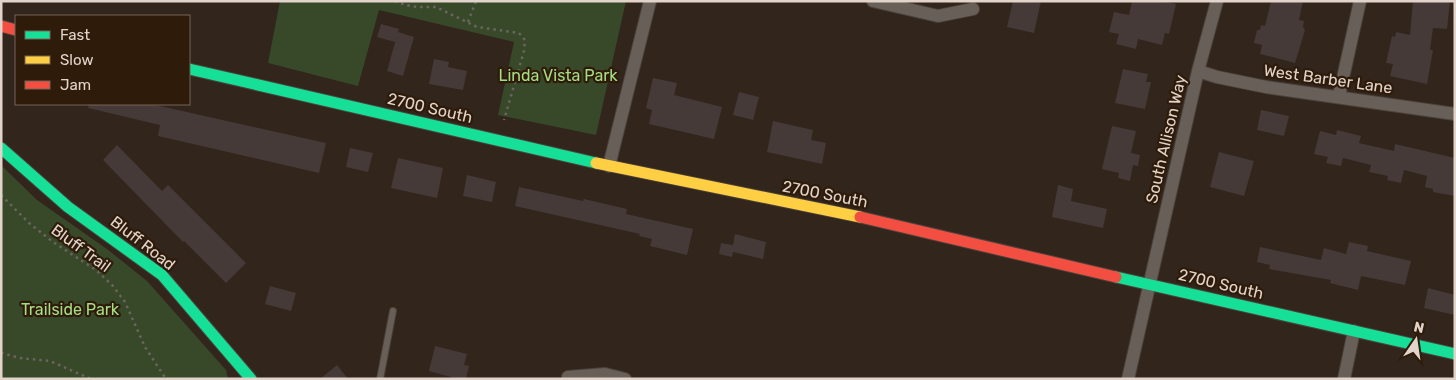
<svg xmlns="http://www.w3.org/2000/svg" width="1456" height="380" font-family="Rubik,sans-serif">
<rect width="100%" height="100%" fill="#31251c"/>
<!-- green -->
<path fill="#38492a" d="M280,1H626L596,135L498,115L514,42L379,10L358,86L268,63Z
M1,165L37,200L107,249L147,281L226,370L228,379H1Z"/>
<!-- building -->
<path fill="#453a38" d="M1013,1H1041L1034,33L1007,27Z
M1132,1H1162L1176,4L1169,34L1165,33L1162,45L1138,39L1136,49L1116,44L1119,34L1109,32L1114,12L1129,15Z
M1271,1H1303L1299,20L1304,21L1303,27L1305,30L1295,63L1260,54L1262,45L1254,43L1257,30H1260L1261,25L1265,26Z
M1413,1H1450L1447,29L1433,28L1430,50H1433L1427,84L1390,76L1393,64L1386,63L1392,36L1395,37L1396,32L1410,35Z
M381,24L399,29L395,42L377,37Z
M398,32L414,37L403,76L387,71Z
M434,59L449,62L448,67L467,71L463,90L429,84Z
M1123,69L1148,74L1146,82H1151L1145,109L1115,103Z
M653,78L677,83L674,95L722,107L714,139L649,124L652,110L646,108Z
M739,92L759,97L753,120L733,115Z
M89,104H151L326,143L319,173L158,136L160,125L88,108Z
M1261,110L1289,116L1284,136L1257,130Z
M773,121L813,130L811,140L826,143L822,164L767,152Z
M1112,126L1136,131L1131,153L1140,155L1138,166L1133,165L1130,181L1118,178L1119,173L1102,169Z
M1337,130L1361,136L1359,143L1394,151L1395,144L1455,158V196L1433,192V189L1425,187L1427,176L1404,170L1401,183L1387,180L1388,176L1369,172L1371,165L1343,158L1341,166L1326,163L1328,157L1314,154L1320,131L1336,135Z
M117,145L162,191L168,185L246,263L226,283L184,241L183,242L103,160Z
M350,148L373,153L368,172L346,167Z
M1219,152L1254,161L1244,196L1210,187Z
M398,158L443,168L437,198L391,188Z
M467,175L496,182L492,202L463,196Z
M1058,185L1073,189L1071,201L1107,209L1103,228L1052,217Z
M519,187L583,201L584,199L627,209L626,214L693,229L687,255L650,246L652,239L639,236L640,234L515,206Z
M735,234L766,242L763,259L733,252L732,257L719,254L721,243L733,245Z
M1349,242L1368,246L1367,251L1411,261L1405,285L1361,276L1358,290L1330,283L1331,280L1269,269L1270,265L1257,262L1260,247L1321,260L1324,248L1346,254Z
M270,286L296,293L291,311L265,304Z
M1428,288L1455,295V315L1424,308Z
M435,346L467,354L464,365L469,366L466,379H458L429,371Z
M337,365L348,379H320Z"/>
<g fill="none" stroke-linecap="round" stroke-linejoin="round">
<defs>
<path id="lane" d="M380,379L393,311"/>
<path id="street" d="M873,1L938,16L973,9
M1198,71L1217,77L1266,87L1455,114
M1339,96L1360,1
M609,166L650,1
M568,377L605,374L625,379
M1128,379L1198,71L1217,1
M1344,379L1354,331"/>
<path id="fast" d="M189,69L596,163
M1,148L68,207L162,275L251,379
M1116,277L1455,354"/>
<path id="slow" d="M596,163L860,217"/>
<path id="jam" d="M1,26L16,30
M860,217L1116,277"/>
</defs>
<!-- lane casing -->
<use href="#lane" stroke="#4c423b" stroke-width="8"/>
<!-- street casing -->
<use href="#street" stroke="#4c423b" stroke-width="14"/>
<!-- fast casing -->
<use href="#fast" stroke="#4c423b" stroke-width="13"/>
<!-- slow casing -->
<use href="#slow" stroke="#4c423b" stroke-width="13"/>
<!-- jam casing -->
<use href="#jam" stroke="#4c423b" stroke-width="13"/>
<!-- path -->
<path stroke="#6c645d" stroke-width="2.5" stroke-dasharray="2.5 4" stroke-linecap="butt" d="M395,1L406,5L417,7H436L477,27L519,33L525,40L524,51L504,120
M468,22L476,1
M1,195L29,223L53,242L96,270L113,286L125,302L145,347L166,379
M1,353L20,358L50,361L91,379"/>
<!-- lane -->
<use href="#lane" stroke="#686058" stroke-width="6"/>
<!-- street -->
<use href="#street" stroke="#686058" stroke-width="12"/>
<!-- fast -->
<use href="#fast" stroke="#16e098" stroke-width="11"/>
<!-- slow -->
<use href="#slow" stroke="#ffcf43" stroke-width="11"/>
<!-- jam -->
<use href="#jam" stroke="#f24e42" stroke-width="11"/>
</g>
<g text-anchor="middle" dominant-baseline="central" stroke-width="4.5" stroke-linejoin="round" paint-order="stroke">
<!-- park labels -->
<g font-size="16" fill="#a5de85" stroke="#2e1b0a">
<text x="558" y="75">Linda Vista Park</text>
<text x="70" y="309">Trailside Park</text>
</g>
<!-- street labels -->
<g font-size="16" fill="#e2d4ca" stroke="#2e1b0a">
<text transform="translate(1328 79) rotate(8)">West Barber Lane</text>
<text transform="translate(430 108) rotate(13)">2700 South</text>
<text transform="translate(1166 139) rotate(-77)">South Allison Way</text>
<text transform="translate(825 194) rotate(11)">2700 South</text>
<text transform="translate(143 243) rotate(38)">Bluff Road</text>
<text transform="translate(81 248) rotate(36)">Bluff Trail</text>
<text transform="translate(1221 284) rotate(13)">2700 South</text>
</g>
</g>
<!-- border -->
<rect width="1456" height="380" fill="none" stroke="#e2d4ca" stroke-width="5"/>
<!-- legend -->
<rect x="15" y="15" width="175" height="90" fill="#2e1b0a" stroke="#766557"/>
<rect x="25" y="31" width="25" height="8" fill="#16e098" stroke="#766557"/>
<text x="60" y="40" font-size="15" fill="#e2d4ca">Fast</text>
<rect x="25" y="56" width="25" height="8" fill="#ffcf43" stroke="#766557"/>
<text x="60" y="65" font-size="15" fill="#e2d4ca">Slow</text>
<rect x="25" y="81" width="25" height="8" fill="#f24e42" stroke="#766557"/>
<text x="60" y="90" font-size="15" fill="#e2d4ca">Jam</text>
<!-- north arrow -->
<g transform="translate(1416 340) rotate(13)" stroke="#2e1b0a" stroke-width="4" paint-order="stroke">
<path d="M0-4L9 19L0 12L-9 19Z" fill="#e2d4ca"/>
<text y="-8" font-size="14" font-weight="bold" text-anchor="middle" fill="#e2d4ca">N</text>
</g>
</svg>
